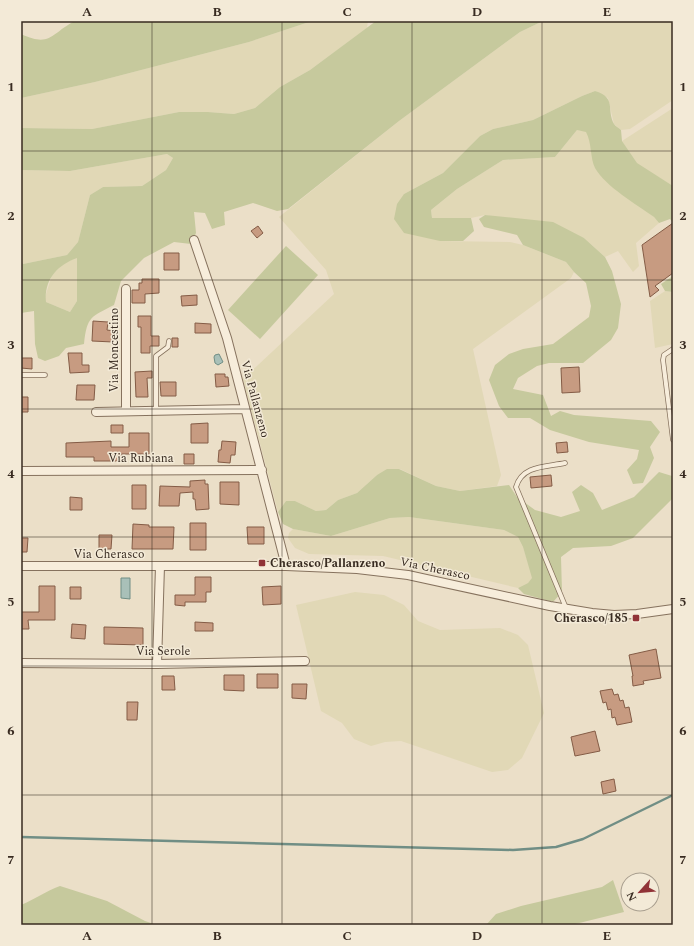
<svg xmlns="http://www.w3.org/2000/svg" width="694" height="946" font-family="Spectral,serif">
<rect width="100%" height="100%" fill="#ebdfc8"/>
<!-- farmland -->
<path fill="#e1d8b6" d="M312,21H368L367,28L310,70L280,87L255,108L234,114L208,112H179L92,129L21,128V98L95,82L249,42Z
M543,21H673V100L630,129L621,130L614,124L608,98L595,91L582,96L533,120L493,129L480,136L443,173L404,194L440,241L510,242L523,245L566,262L574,272L571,278L473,349L501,475L497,486L460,491L436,486L400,469L377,475L357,493L338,500L326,510L316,511L295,501H286L278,512L243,379L334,294L326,270L279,217L399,121L520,32Z
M673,108V186L637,164L622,141Z
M577,130L586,131L590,138L595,167L654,217L659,223L636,243L639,266L633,272L618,251L605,257L584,238L485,215L471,218H432L431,210L457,189L503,160L555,157Z
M167,154L173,158L166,170L142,186L103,187L90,195L78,242L67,255L23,264L21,261V170L70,171Z
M77,257V301L70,312L46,302V294L52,275L63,264Z
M665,291L673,292V344L655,348L650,301Z
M409,517L504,530L518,537L523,547L533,578L528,583L518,588L383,556L309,554L295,548L288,538L289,533L293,529L331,536L390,518Z
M355,592L384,595L404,605L418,621L440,630L500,628L518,635L528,645L544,713L522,758L508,770L492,772L401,741L385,742L371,746L354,739L342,723L321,711L296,605Z"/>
<!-- green -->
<path fill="#c6c99d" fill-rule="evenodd" d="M75,21H312L249,42L95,82L21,98V34C51,48 51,33 75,21Z
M376,21H543L520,32L399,121L288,209L277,211L253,203L224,212L225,225L212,229L205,213L194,212L196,233L191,244L174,242L144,258L121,281L114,305C91,317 87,316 84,344L66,348L59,356L45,361L38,358L35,344L34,311L21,313V261L23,264L67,255L78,242L90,195L103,187L142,186L166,170L173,158L167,154L70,171L21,170V128L92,129L179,112H208L234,114L255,108L280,87L310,70ZM77,258V301L70,312L46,302C44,280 57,265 77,258Z
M595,91C617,98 606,109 614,124C615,126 619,128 621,130L622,141L637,163L673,186V223L670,219L659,223L654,217C636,204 606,187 595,168C590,158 592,143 586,132L577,130L555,157L503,160L457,189L431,210L432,218H471L474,231L463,241H440L404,233L394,219L397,204L404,194L443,173L480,136L493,129L533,120L582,96Z
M485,215L553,222L584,238L605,257L612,271L621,304L618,328L611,340L583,363H549L537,366L518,378L513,389L543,395L551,416L560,411L574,415L651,421L660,432L650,447L654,458L643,483L633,484L627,470L637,459L639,450L589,442L550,430L530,418H508L499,406L489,380L495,365L509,354L523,349L553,344L589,317L591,306L586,283L574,272L566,262L523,245L517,235L484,227L479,219Z
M286,246L318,275L260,339L228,310Z
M673,276V292L665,291L661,284Z
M387,469H399L436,486L460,491L509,485L517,497L535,510L561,517L580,511L572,492L581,485L593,493L602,510L634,497L659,472L672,476L673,498L633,538L611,546L573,548L561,557L562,592L553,602L524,594L518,588L528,583L532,578L523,547L518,537L504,530L409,517L390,518L331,536L293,529L283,524L278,512L286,501H295L316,511L326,510L338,500L357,493L377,475Z
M613,880L624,912L571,925H486L496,914L521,906L602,887Z
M60,886L107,901L145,921L157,925H21V905C35,899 46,891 60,886Z"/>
<!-- water -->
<path fill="#a9c0b8" stroke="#708e85" d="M219,354L223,362L218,365L215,363L214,357L215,355Z
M121,578H130V599L121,598Z"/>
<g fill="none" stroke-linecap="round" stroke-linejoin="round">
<!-- stream -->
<path stroke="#708e85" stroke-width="2.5" d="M21,837L513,850L556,847L583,839L673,795"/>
</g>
<!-- building -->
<path fill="#c79b81" stroke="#845c46" d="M673,223V273L655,286L659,290L650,297L642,245Z
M258,226L263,233L257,238L251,231Z
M164,253H179V270H164Z
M142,279H159V293L145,294V303H132V290H139V283H142Z
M197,295V305L182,306L181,296Z
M138,316H151V336H159V346H150V353H141V327H138Z
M93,321L108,322L107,330L114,331L113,342L92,341Z
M195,323L211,324V333H195Z
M172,338H178V347H172Z
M68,353H82V365H89V372L70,373Z
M21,358H32V369L21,368Z
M579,367L580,392L562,393L561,368Z
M152,371V378H147L148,397H136L135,372Z
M215,374H225V377H228L229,386L216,387Z
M160,382H176V396H161Z
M77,385H95L94,400H76Z
M21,397H28V412H21Z
M208,423V443H191V424Z
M111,425H123V433H111Z
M129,433H149V454H121V461H94V457H66V443L111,441V447H129Z
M222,441L236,442L235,455H231L230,463L218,462L219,450H221Z
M567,442L568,452L557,453L556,443Z
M184,454H194V464H184Z
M551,475L552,486L531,488L530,477Z
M205,480V484H208L209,509L196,510L195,499H193V492L180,493L179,506H159L160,486L190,487V481Z
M220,482H239V505L220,504Z
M132,485H146V509H132Z
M70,497L82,498V510H70Z
M190,523H206V550H190Z
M133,524L149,525V527H174L173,549H132Z
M247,527H264V544H248Z
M99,535H112L111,549H99Z
M21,538H28L27,552H21Z
M195,577H211V592H206V602H185V606L175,605V595H195Z
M39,586H55V620H28L29,629H21V612H39Z
M281,586V604L263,605L262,587Z
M70,587H81V599H70Z
M195,622L213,623V631H195Z
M72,624L86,625L85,639L71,638Z
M104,627L143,628V645L104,644Z
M656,649L661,678L643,681L644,684L633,686L632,676H633L629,655Z
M257,674H278V688H257Z
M224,675H244V691L224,690Z
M162,676H174L175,690H162Z
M292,684H307L306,699L292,698Z
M612,689L614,695L618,694L620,701L623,700L625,708L629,707L632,722L617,725L615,717L612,718L611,709L608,710L606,702L603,703L600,691Z
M127,702H138L137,720H127Z
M595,731L600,751L575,756L571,737Z
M614,779L616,791L603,794L601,782Z"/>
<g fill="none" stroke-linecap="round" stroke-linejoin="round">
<defs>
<path id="lane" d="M673,349L664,355L663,360L673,440
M21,375H45
M156,411V356L168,347L169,341
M565,463C546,467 522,465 516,487L566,608"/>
<path id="street" d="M194,240L227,338L286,566
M126,411V289
M96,412L245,409
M21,471L262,470
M21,566H286L357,569L408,575L550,606L592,613L614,615L637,614L673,609
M21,663L157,664L305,661
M157,664L160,566"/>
</defs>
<!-- lane casing -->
<use href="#lane" stroke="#86725e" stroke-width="5.5"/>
<!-- street casing -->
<use href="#street" stroke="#86725e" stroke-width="10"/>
<!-- lane -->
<use href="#lane" stroke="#f7eddb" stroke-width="4"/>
<!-- street -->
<use href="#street" stroke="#f7eddb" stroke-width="8"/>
</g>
<!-- grid -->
<path fill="none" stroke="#382b21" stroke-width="1" stroke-opacity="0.55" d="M152,21V925M282,21V925M412,21V925M542,21V925M21,151H673M21,280H673M21,409H673M21,537H673M21,666H673M21,795H673"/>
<!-- markers -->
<g fill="#913337" stroke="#f3ead7" stroke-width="1.5">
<rect x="258" y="559" width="8" height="8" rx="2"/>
<rect x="632" y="614" width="8" height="8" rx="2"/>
</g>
<g text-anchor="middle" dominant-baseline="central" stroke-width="3" stroke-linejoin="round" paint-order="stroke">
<!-- street labels -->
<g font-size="12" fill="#382b21" stroke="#f3ead7">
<text transform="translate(114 350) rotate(-90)">Via Moncestino</text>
<text transform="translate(255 399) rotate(75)">Via Pallanzeno</text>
<text x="141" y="458">Via Rubiana</text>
<text x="109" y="554">Via Cherasco</text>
<text transform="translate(435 569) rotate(12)">Via Cherasco</text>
<text x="163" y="651">Via Serole</text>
</g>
<!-- poi labels -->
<g font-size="12" font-weight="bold" fill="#382b21" stroke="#f3ead7" text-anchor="start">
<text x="270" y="563">Cherasco/Pallanzeno</text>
<text x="628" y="618" text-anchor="end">Cherasco/185</text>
</g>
</g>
<!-- border -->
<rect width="694" height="946" fill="none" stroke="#f3ead7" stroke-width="44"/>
<!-- north arrow -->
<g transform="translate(640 892) rotate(243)"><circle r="19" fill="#f3ead7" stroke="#a89e8e"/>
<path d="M0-3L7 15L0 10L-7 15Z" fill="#913337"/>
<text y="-6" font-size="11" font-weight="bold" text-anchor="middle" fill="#382b21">N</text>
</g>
<rect x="22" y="22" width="650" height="902" fill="none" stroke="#382b21" stroke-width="1.5"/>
<g font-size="13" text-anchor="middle" font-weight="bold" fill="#382b21">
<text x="87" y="16">A</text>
<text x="217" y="16">B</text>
<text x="347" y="16">C</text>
<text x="477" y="16">D</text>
<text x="607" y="16">E</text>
<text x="11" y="91">1</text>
<text x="683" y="91">1</text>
<text x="11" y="220">2</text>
<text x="683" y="220">2</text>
<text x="11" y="349">3</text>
<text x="683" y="349">3</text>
<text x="11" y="478">4</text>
<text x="683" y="478">4</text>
<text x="11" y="606">5</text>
<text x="683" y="606">5</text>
<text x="11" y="735">6</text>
<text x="683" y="735">6</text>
<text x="11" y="864">7</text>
<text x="683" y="864">7</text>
<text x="87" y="940">A</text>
<text x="217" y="940">B</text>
<text x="347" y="940">C</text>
<text x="477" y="940">D</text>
<text x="607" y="940">E</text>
</g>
</svg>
